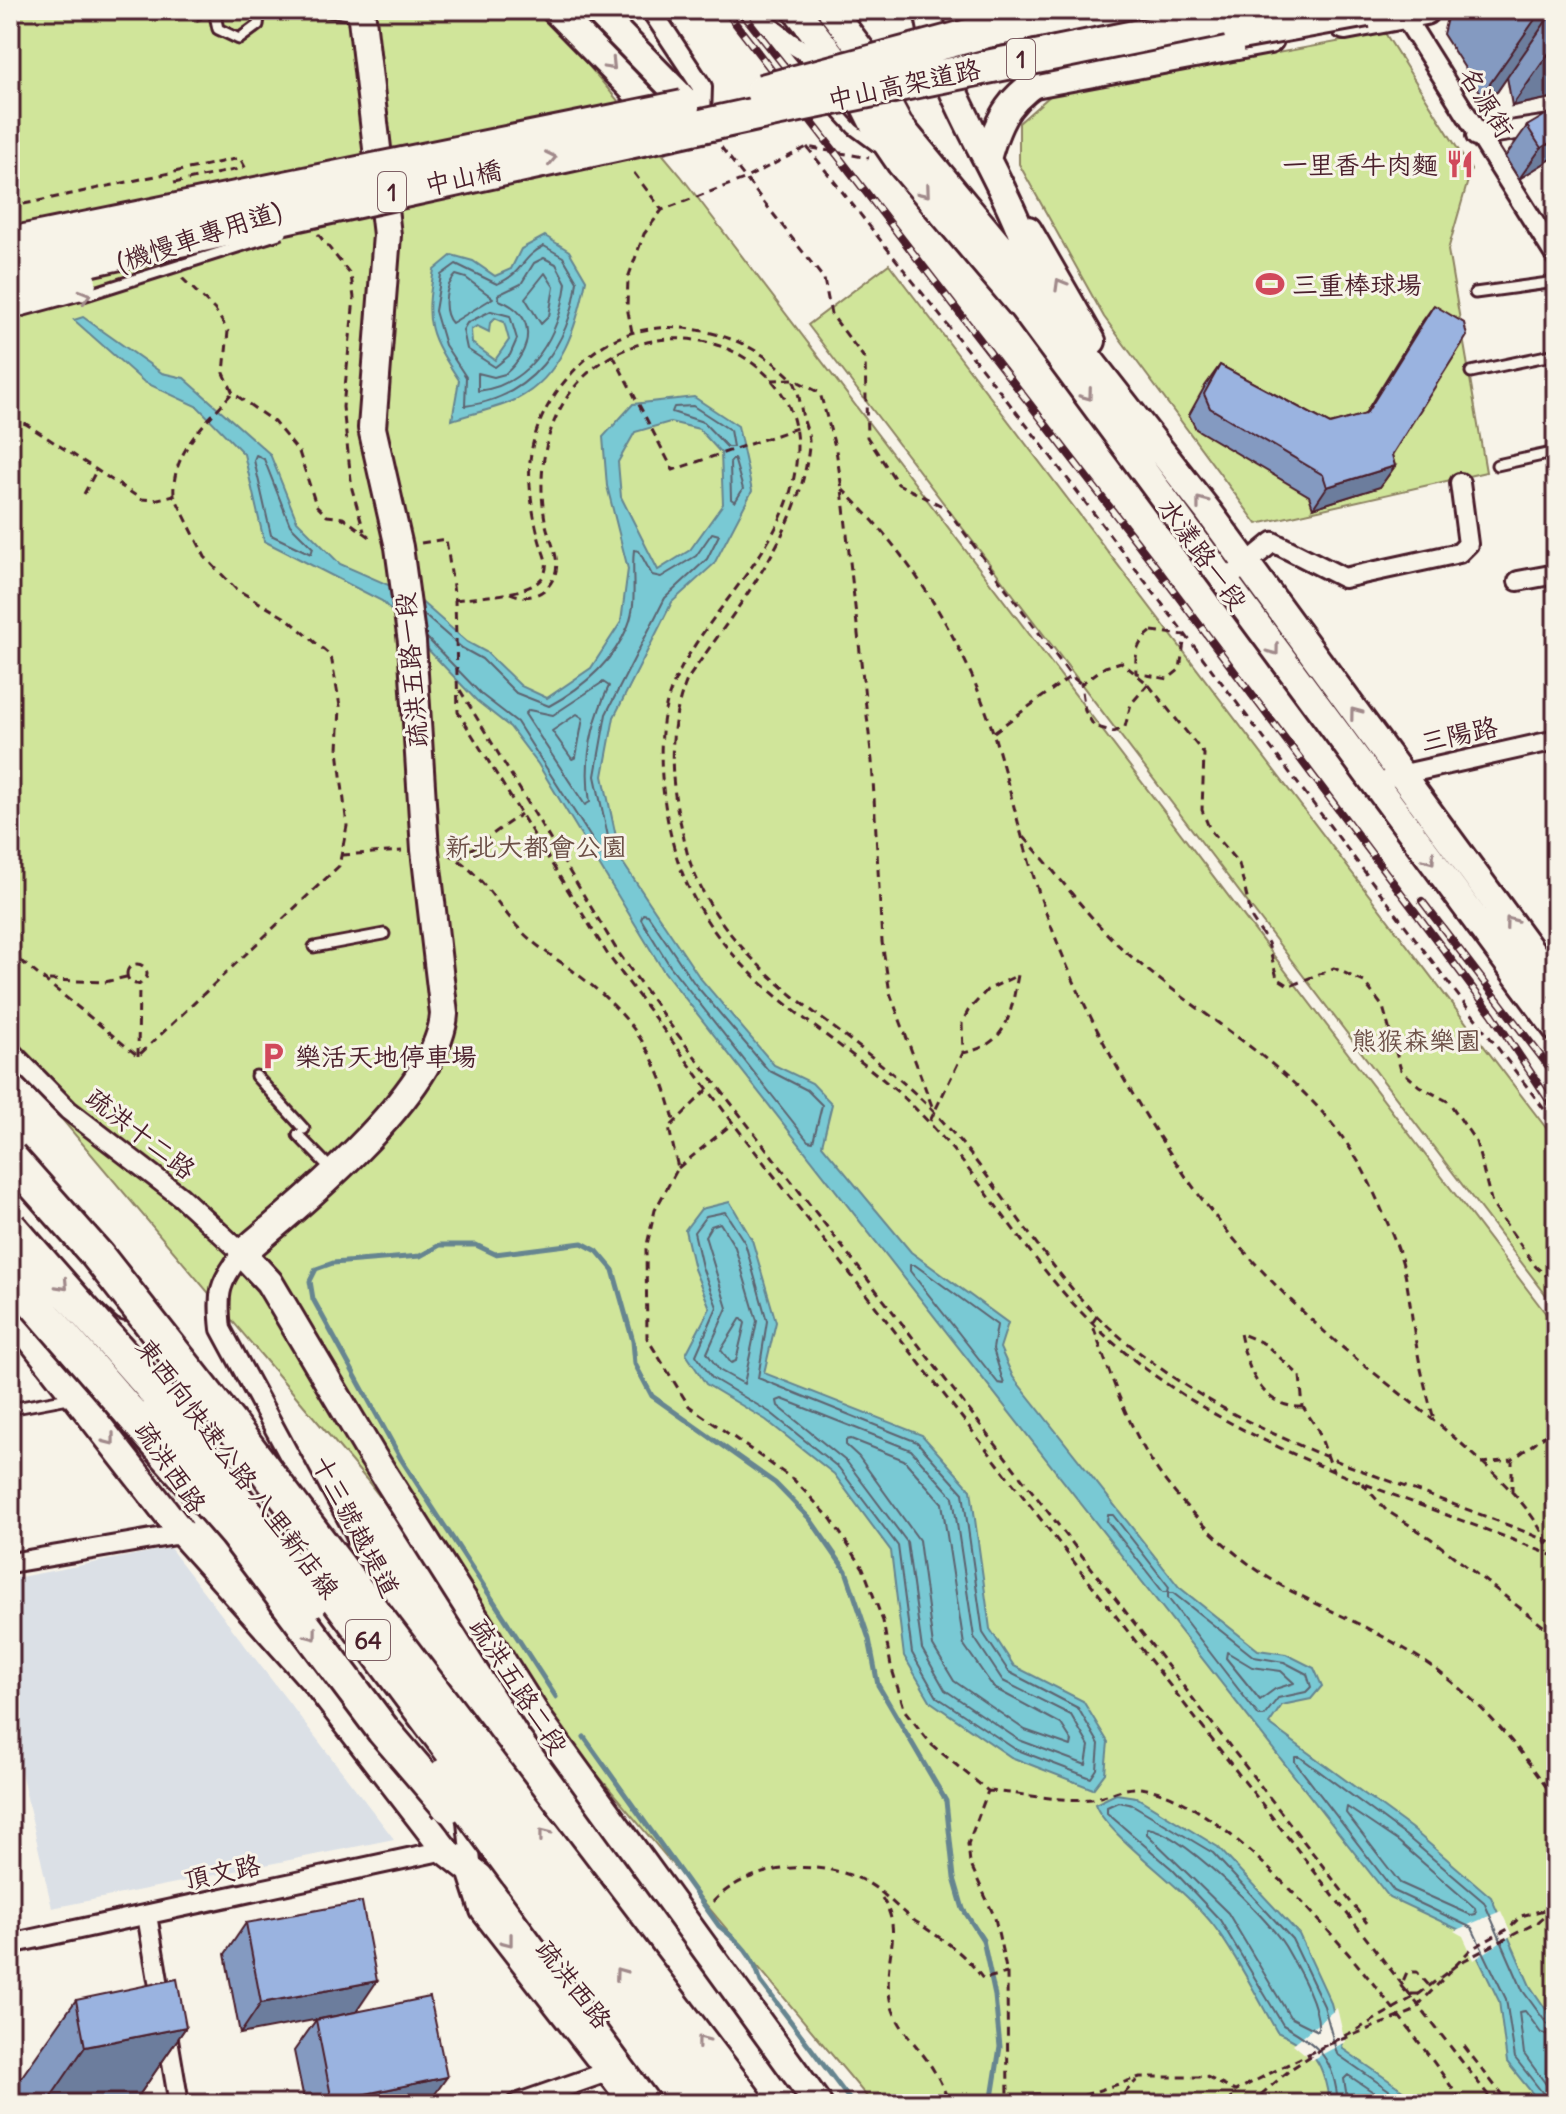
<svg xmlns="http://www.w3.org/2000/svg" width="1566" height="2114" font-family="Delius,'LXGW WenKai TC',sans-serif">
<rect width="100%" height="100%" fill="#f7f3e8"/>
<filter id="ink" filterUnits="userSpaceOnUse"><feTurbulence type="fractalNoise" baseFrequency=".0125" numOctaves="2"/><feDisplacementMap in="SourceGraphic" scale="16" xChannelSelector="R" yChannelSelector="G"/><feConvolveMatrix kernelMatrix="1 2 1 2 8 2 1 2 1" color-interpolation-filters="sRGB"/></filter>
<g filter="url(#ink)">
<!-- built -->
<path fill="#dbe0e6" d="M170,1548L394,1839L52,1908L10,1723V1579Z"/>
<!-- green -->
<path fill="#d0e59a" stroke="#8d8262" stroke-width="2" d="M10,10H542L681,176L1556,1327V2104H873L566,1737L366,1479L10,1058Z
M1385,33L1471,170L1448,250L1486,472L1257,524L1104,317L1019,164V123L1051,95Z
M889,264L1556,1141V1308L808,325Z"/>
<!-- water -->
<path fill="#79c9d4" stroke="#668590" stroke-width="2" fill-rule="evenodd" d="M545,236L569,251L586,280C577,326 562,376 517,399C497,409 472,413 452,420L459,380C429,335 424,323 434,270L452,255L473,261L495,276L511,269L521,249ZM495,318L504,322L509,340L495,360L472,343L471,330L477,326L489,332L490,323Z
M83,317L162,373L184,378L270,454L297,521L340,564L416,597L467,642L486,652L521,686L547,698L591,668L621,622L628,569L607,486L603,437L633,404L694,397L738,426L752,491L714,564L672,602L614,717L603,776L621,860L700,978L774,1065L812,1083L832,1104L822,1145L911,1252L1008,1323L1000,1348L1013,1377L1179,1587L1258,1650L1286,1654L1314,1668L1322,1686L1311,1699L1282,1705L1269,1724L1411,1828L1491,1897L1530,1986L1556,2024V2104H1541L1507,2062L1499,2001L1466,1933L1389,1897L663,970L538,764L510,727L477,701L382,601L264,541L244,454L198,407L144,382L74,320ZM670,422L699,429L721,453L723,504L690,550L658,570L621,497L618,462L635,432Z
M730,1202L752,1240L776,1322L764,1373L922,1435L971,1490L990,1629L1014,1666L1083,1701L1108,1742L1105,1773L1093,1789L1011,1757L931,1702L904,1656L891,1551L834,1474L766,1420L706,1384L686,1354L710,1308L694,1269L685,1230L701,1209Z
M1116,1794L1136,1797L1218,1847L1299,1934L1331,2003L1343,2049L1423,2104H1330C1322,2062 1318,2051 1277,2032C1257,1997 1238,1958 1214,1926C1188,1890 1106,1835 1095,1804Z"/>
<!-- pier -->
<path fill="#f7f3e8" d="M1501,1911L1512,1935L1474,1960L1463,1936L1454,1931Z
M1337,2008L1345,2042L1312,2060L1293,2044Z"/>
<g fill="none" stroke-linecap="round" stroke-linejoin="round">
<!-- shore -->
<path stroke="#5d636f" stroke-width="2" d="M544,246L563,257L577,281C570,345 531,398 465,406L466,377L445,345L435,311L441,275L456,264L497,284C524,273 520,258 544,246Z
M544,258L556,264L566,283C560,333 532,385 478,391V373L494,377L505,374C533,350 538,315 499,300L498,295L521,284L534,263Z
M545,273L554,287L549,316L541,324L525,298Z
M456,275L466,278L493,298L452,323C442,312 444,286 456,275Z
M491,311L510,316L517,339L510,355L495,367L467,349L463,330L467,323Z
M693,406L730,430L733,447H727L703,422L672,412L674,407Z
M256,455L264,459L290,525L313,548L311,554L271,535L254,460Z
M734,458L743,489L735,502L731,499L730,463Z
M423,614L462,648L482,659L516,693L549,706C582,688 613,662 628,626C638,602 631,573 634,550L639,551L652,575L661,577L696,556L712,533L719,535L707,559L665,598L606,714L595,776L612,855L609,860L604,858L517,722L482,695L427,638
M603,682L609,686C592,722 583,761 590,802L585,805L525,714L529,710L553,715Z
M577,714L583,718L576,757L572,759L552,731Z
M643,914L648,915L694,983L768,1070L807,1090L822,1105L813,1142L808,1141L670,966L641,919Z
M725,1212L745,1243L767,1321L758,1378L917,1442L963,1493L983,1633L1009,1672L1078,1708L1099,1744L1097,1769L1091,1778L1015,1749L937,1697L912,1653L898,1546L839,1468L771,1413L712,1378L696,1355L717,1307L702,1267L694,1232L706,1216Z
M720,1223L735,1247L757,1321L744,1384L719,1370L707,1353L727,1308L705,1236L711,1226Z
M910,1265H915L997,1325L993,1349L1004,1384L998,1383L910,1271Z
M741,1318L745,1323L736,1361L731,1363L721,1350Z
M782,1399L911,1450L953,1497L974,1637L1003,1681L1071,1715L1089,1746L1086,1765L1019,1740L945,1690L922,1649L907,1542L847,1462L778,1406L777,1401Z
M851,1439L904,1460L942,1503L964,1645L994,1688L1061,1724L1072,1741L1071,1746L1025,1730L954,1681L933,1646L919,1540L859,1457L846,1445V1440Z
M1108,1515H1113L1169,1587L1168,1592H1163L1107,1521Z
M1168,1593H1173L1254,1657L1284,1662L1307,1674L1311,1687L1306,1692L1278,1698L1264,1716H1259L1168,1598Z
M1227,1652L1252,1667L1281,1671L1294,1683L1275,1689L1260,1700L1226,1658Z
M1347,1807L1399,1842L1475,1908L1476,1914L1471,1915L1400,1883L1346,1813Z
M1147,1828C1180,1831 1267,1917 1285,1946C1297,1967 1321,2007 1318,2031L1290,2017L1228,1913L1147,1834Z
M1556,2037L1541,2033L1525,2011L1519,2012L1524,2054L1556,2098
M1338,2104C1335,2061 1320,2045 1283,2025L1220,1920L1172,1869L1107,1813V1807L1118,1802L1133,1805L1213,1853L1292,1939L1324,2006L1337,2054L1409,2104
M1348,2104L1344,2079L1348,2075L1391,2104
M1546,2104L1545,2096L1515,2058L1506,1999L1472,1928L1394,1891L1295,1762V1757H1300L1405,1835L1484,1902L1523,1991L1547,2024L1556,2027"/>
<!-- stream -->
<path stroke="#668590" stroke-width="5" d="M556,1697L401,1459L313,1299L310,1281L316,1269L333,1263L420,1256L440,1245H476L495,1254L582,1243L597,1251L613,1270L633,1341L635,1364L652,1396L775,1483L810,1519L846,1571L869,1639L878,1685L946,1801L954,1878L963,1909L983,1940L995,1996L1000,2047L991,2104
M584,1737L719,1926C741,1943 753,1955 761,1982L853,2104"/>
<defs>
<path id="lane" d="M214,10L218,29L239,39L258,25L260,10
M319,10L357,15
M770,36L801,74
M831,105L853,129L876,146
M1475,293L1556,282
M1471,372L1556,354
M1497,465L1556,452
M314,947L384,934
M256,1076L304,1129
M298,1135L333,1171
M10,1409L74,1397"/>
<path id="street" d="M651,10L702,87L701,117
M748,10L792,44L834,69
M1403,14L1556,257
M1476,136L1556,124
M1518,581L1556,574
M1223,583L1273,542L1344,578L1459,553L1468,544L1460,483
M1391,777L1556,740
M10,1051L68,1110L181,1197L242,1253C219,1283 217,1292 221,1329L336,1542
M10,1563L193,1532
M466,1811L472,1873
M147,1915L179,2104
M10,1944L445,1850
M516,2104L610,2071"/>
<path id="secondary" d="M361,10L387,235L372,428L399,547L412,642L425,850L444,1014C439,1091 300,1204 242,1253L269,1282L373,1457L540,1721L818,2104
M555,10L666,123
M596,10L700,116
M796,10L852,81L874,125L900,163L1023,308L1556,1028
M831,10L873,66L883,95L899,125L1033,287L1208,511L1556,985
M928,10C940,87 990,156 1019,227C1026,244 1028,264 1032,282
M987,159C999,115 1011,96 1051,72
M1028,230L1092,341
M10,1312L183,1534L317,1684L445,1850L504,1896L667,2104
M200,1511L261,1602
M472,1873L484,1910L635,2104"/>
<path id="primary" d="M1345,25L1425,10
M1072,26L1157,10
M1034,83L1269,39"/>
<path id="highway" d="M987,31L1097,10
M10,1195L127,1304"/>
</defs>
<!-- lane casing -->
<use href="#lane" stroke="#4a1f2b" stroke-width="15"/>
<!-- street casing -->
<use href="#street" stroke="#4a1f2b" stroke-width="24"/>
<!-- secondary casing -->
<use href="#secondary" stroke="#4a1f2b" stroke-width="32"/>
<!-- primary casing -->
<use href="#primary" stroke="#4a1f2b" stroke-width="34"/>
<!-- highway casing -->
<use href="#highway" stroke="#4a1f2b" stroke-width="38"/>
<!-- path -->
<path stroke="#4a1f2b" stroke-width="3" stroke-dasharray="8 6" stroke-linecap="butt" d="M187,10L197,20L202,18
M721,147L824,279L831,314L865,359L867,437L898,484L946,508L1071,676
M807,147L1039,441L1556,1125
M634,173L662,210
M174,183L243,168
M10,207L240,158L247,171
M318,234L351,275L354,298L343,407L352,489L364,531
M182,278L215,310L228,331L224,373L233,393L274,422L299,452L316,505L327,516L343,518L373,539
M632,332L627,307L628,278L644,234L662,210L744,179L807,147L869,158
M613,355L673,470L797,428
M771,380L793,379L820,393L836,450L842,489L872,761L882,942L890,993L933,1109
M10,419L26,424L141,499L154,500L174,495L205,557L236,589L289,620L331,656L340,706L338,750L347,826L339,866L138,1056L10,952
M842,489C910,553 965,643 993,732C1013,797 1026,863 1051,926C1084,1013 1128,1092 1180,1168C1225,1235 1281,1295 1342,1347C1388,1387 1543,1494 1548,1552
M84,494L97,469
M174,495C171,453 205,424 231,394
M421,543L446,539L455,600L458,712L608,955L733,1123L1495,2104
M510,593C528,601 546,595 554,577C562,560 550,542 546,525C531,452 557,375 631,347C667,333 712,337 745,358C778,379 796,407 797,446C797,548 702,607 670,693C653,739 663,818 679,864C717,972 811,1018 892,1087C972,1155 1020,1254 1095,1326C1224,1449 1395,1491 1556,1557
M455,600C475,597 528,595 541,579C545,575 547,568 546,562C545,555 541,547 539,539C533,515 528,486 530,461C534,420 557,385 587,358C643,306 741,326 791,378C799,386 800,406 803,418C806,427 810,437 809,447C799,536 736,608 687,680C669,723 669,772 679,817C683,831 685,848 690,862C732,980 855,1028 936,1114C995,1177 1037,1255 1097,1316C1123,1341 1156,1366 1186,1386C1299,1459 1433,1491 1556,1545
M1152,631L1185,635L1180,669L1168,679L1136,673C1135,654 1136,643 1152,631Z
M1148,684L1131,704L1125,727L1114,732L1094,726L1085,711L1081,684L1105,667L1121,662L1148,684L1204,754L1202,810L1210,830L1239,864L1252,919L1268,943L1277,978L1290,986L1334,968L1364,982L1383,1007L1401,1070L1419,1086L1449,1102L1476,1142L1492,1204L1536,1267L1556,1283
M460,690L618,952L668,1022L1367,1923
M994,732L1071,676L1081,684
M1024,837C1061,877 1091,923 1133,958C1219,1031 1321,1078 1371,1186C1382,1211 1396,1239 1403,1265C1410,1294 1412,1325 1418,1354C1422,1376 1428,1398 1434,1419
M447,853C485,873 500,914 532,941C546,953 563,963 577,974C631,1014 658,1055 674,1120
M342,855L402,851
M459,858L521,814
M127 974a10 10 0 1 1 20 0a10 10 0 1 1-20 0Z
M49,980L105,982L126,977
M138,1056L139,984
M707,1090L669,1128L678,1168L655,1210L646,1249L647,1338L689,1406L794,1480L831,1519L863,1568L883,1621L891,1666L905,1711L932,1745L988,1791L968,1844L970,1863L995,1918L1007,1973L1008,2104
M930,1121L963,1053L962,1023L968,1011L987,990L1018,975C1010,1015 1009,1044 963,1053
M678,1168L733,1123
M1097,1316L1092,1323C1112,1381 1134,1445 1174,1492C1206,1531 1250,1570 1295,1593C1347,1619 1403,1642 1448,1679C1493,1715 1524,1754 1556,1801
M1303,1407C1261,1408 1247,1369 1240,1333L1265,1344L1300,1376L1303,1407L1318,1430L1333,1471
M1481,1463L1512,1460
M1362,1483L1386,1510L1430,1538L1556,1636
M1512,1493V1460L1556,1427
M988,1791C1020,1793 1059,1802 1091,1799C1106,1797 1123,1787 1138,1788C1234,1792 1411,2026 1463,2104
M882,1898C904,1932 884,1955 889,1992C892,2026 918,2043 934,2071C941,2081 945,2093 950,2104
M713,1902C748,1864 819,1858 864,1881C883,1890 899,1911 918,1923C943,1940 965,1953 983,1979L1007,1973
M1464,2046L1509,2104
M1057,2104L1140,2077H1207L1235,2091L1360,2028L1419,1994L1459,1963L1536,1923L1556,1905
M1114,2104L1137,2080
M1229,2104L1235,2091"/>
<!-- lane -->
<use href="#lane" stroke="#f7f3e8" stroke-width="9"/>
<!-- street -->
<use href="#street" stroke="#f7f3e8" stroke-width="18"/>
<!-- secondary -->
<use href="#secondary" stroke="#f7f3e8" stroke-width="26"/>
<!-- primary -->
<use href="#primary" stroke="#f7f3e8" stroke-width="28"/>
<!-- highway -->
<use href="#highway" stroke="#f7f3e8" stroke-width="32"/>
<defs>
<path id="rail" d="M725,10L1156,567L1492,1014L1556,1111
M740,10L786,68
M1422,901L1556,1076"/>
</defs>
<!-- rail casing -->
<use href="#rail" stroke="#4a1f2b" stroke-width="8"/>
<!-- rail -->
<use href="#rail" stroke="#f7f3e8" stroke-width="5" stroke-dasharray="15" stroke-linecap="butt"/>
<defs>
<path id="lane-bridge" d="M83,296L282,233"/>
<path id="highway-bridge" d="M1240,33L1367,10
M762,91L987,31
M10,244L683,107
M10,277L775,110L1268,10
M10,302L80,283
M10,1157L97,1255L234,1429L748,2104
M10,1227L151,1387L313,1600
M10,1275L235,1533L383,1730L448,1806
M310,1562L715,2104
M444,1775L687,2104"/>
</defs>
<!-- lane-bridge casing -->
<use href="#lane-bridge" stroke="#4a1f2b" stroke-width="15" stroke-linecap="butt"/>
<!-- highway-bridge casing -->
<use href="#highway-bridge" stroke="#4a1f2b" stroke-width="38" stroke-linecap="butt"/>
<!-- path-bridge -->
<path stroke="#4a1f2b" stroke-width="3" stroke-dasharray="8 6" stroke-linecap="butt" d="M1546,1911L1556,1924
M1419,1994H1408L1401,1986L1407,1972H1417L1432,1989
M1250,2104L1291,2069L1327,2045L1412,2012L1471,1949L1508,1929L1521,1916L1556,1907"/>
<!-- lane-bridge -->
<use href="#lane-bridge" stroke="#f7f3e8" stroke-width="9"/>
<!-- highway-bridge -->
<use href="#highway-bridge" stroke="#f7f3e8" stroke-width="32"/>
</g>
<!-- wall -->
<path fill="#849ac1" stroke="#4a1f2b" stroke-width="2" d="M1453,10H1556V97L1512,106L1507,77L1497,92L1482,95L1443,34L1447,18Z
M1556,113V156L1519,179L1505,157L1527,126Z
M1434,305L1392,455L1395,466L1380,487L1313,508L1309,496L1196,429L1189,415L1205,386L1220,365L1330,424L1364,415L1419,326Z
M246,1923L377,1981L240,2034L225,1954Z
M76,2000L186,2027L133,2104H16L13,2089Z
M316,2020L428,2104H305L294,2051Z"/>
<!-- shaded-wall -->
<path fill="#6c7d9d" stroke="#4a1f2b" stroke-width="2" d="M1531,10H1550L1547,15L1551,14L1497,92L1482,95L1536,18Z
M1556,43V97L1512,106Z
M1556,139V156L1519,179L1541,148Z
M1395,466L1380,487L1313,508L1327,487Z
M377,1981L356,2012L240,2034L261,2003Z
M186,2027L133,2104H46L85,2047Z
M447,2077L428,2104H330L332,2101Z"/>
<!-- building -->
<path fill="#9ab3e0" stroke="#4a1f2b" stroke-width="2" d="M1531,10H1550L1551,14L1536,18Z
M1554,110L1556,113V139L1541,148L1527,126Z
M1434,305L1464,323L1467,336L1392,455L1395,466L1327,487L1323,475L1210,408L1204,394L1220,365L1330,424L1366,414Z
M362,1902L377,1981L261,2003L246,1923Z
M177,1979L186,2027L85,2047L76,2000Z
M430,1997L447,2077L332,2101L316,2020Z"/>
<!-- one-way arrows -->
<defs><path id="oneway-chevron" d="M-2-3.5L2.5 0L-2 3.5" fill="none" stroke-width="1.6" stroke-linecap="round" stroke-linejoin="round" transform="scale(2)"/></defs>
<g stroke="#a0898a">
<use href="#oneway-chevron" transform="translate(611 65) rotate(46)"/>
<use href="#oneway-chevron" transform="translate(551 158) rotate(-12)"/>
<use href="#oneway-chevron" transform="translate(925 192) rotate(50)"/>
<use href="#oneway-chevron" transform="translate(1060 284) rotate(-120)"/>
<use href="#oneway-chevron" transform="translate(85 296) rotate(-16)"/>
<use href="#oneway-chevron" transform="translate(1087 395) rotate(54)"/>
<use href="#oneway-chevron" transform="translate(1201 502) rotate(-128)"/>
<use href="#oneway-chevron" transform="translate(1274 650) rotate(53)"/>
<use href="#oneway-chevron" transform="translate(1355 713) rotate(-127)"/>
<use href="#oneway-chevron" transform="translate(1430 859) rotate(54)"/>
<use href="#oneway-chevron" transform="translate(1510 922) rotate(-126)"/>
<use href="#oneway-chevron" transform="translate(63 1285) rotate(47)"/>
<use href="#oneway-chevron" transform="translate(110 1440) rotate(52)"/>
<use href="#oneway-chevron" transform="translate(312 1635) rotate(53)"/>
<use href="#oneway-chevron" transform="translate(544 1834) rotate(-128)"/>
<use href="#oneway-chevron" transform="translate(508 1941) rotate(52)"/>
<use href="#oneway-chevron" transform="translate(620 1973) rotate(-126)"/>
<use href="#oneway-chevron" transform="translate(702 2041) rotate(-127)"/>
</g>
</g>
<!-- icons -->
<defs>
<symbol id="restaurant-bare" viewBox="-9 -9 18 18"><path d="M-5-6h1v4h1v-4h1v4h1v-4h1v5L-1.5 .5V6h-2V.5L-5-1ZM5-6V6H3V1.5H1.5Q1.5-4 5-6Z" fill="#d1495b" stroke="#f7f3e8" stroke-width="2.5" paint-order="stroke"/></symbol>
<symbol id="stadium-bare" viewBox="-9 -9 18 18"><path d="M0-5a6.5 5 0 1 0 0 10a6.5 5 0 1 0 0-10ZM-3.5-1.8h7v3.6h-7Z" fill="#d1495b" stroke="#f7f3e8" stroke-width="2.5" paint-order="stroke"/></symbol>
<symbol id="parking-bare" viewBox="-9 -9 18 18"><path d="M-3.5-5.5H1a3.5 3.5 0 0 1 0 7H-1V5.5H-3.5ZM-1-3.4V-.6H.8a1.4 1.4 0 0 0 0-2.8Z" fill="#d1495b" stroke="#f7f3e8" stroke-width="2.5" paint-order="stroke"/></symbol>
</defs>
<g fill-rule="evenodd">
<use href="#restaurant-bare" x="1440" y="144" width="40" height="40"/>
<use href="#stadium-bare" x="1250" y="264" width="40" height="40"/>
<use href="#parking-bare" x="253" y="1036" width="40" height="40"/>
</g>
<g text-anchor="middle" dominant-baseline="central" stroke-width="6" stroke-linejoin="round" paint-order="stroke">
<!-- shield labels -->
<g fill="#f7f3e8" stroke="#7e5f64" stroke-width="2">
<rect x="1007" y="39" width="28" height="40" rx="6"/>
<rect x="378" y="172" width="28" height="40" rx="6"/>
<rect x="346" y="1620" width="44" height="40" rx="6"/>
</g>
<g font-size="24" font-weight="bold" fill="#4a1f2b">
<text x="1021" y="59">1</text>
<text x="392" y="192">1</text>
<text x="368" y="1640">64</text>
</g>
<!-- street labels -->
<g font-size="26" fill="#4a1f2b" stroke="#f7f3e8">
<text transform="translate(904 84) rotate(-12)">中山高架道路</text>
<text transform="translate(1487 102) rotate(58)">名源街</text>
<text transform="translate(463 177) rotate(-12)">中山橋</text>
<text transform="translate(199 236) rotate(-18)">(機慢車專用道)</text>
<text transform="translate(1203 554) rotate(54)">水漾路一段</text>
<text transform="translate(411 670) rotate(-95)">疏洪五路一段</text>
<text transform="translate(1459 734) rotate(-12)">三陽路</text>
<text transform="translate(141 1133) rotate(38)">疏洪十二路</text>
<text transform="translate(171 1467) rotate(56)">疏洪西路</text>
<text transform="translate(238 1468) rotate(53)">東西向快速公路 八里新店線</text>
<text transform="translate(356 1526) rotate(62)">十三號越堤道</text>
<text transform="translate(519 1686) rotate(57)">疏洪五路二段</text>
<text transform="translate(222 1872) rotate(-12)">頂文路</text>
<text transform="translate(574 1984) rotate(52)">疏洪西路</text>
</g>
<!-- poi labels -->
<g font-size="26" fill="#4a1f2b" stroke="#f7f3e8" text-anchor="start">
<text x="1438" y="164" text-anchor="end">一里香牛肉麵</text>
<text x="1292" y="284">三重棒球場</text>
<text x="295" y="1056">樂活天地停車場</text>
</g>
<!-- park labels -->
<g font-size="26" fill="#6c5047" stroke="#f7f3e8">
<text x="536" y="846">新北大都會公園</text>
<text x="1416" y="1040">熊猴森樂園</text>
</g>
</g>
<!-- margin -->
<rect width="1566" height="2114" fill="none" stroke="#f7f3e8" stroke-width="40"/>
<rect x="20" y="20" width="1526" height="2074" fill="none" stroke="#4a1f2b" stroke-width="3" filter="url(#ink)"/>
</svg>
